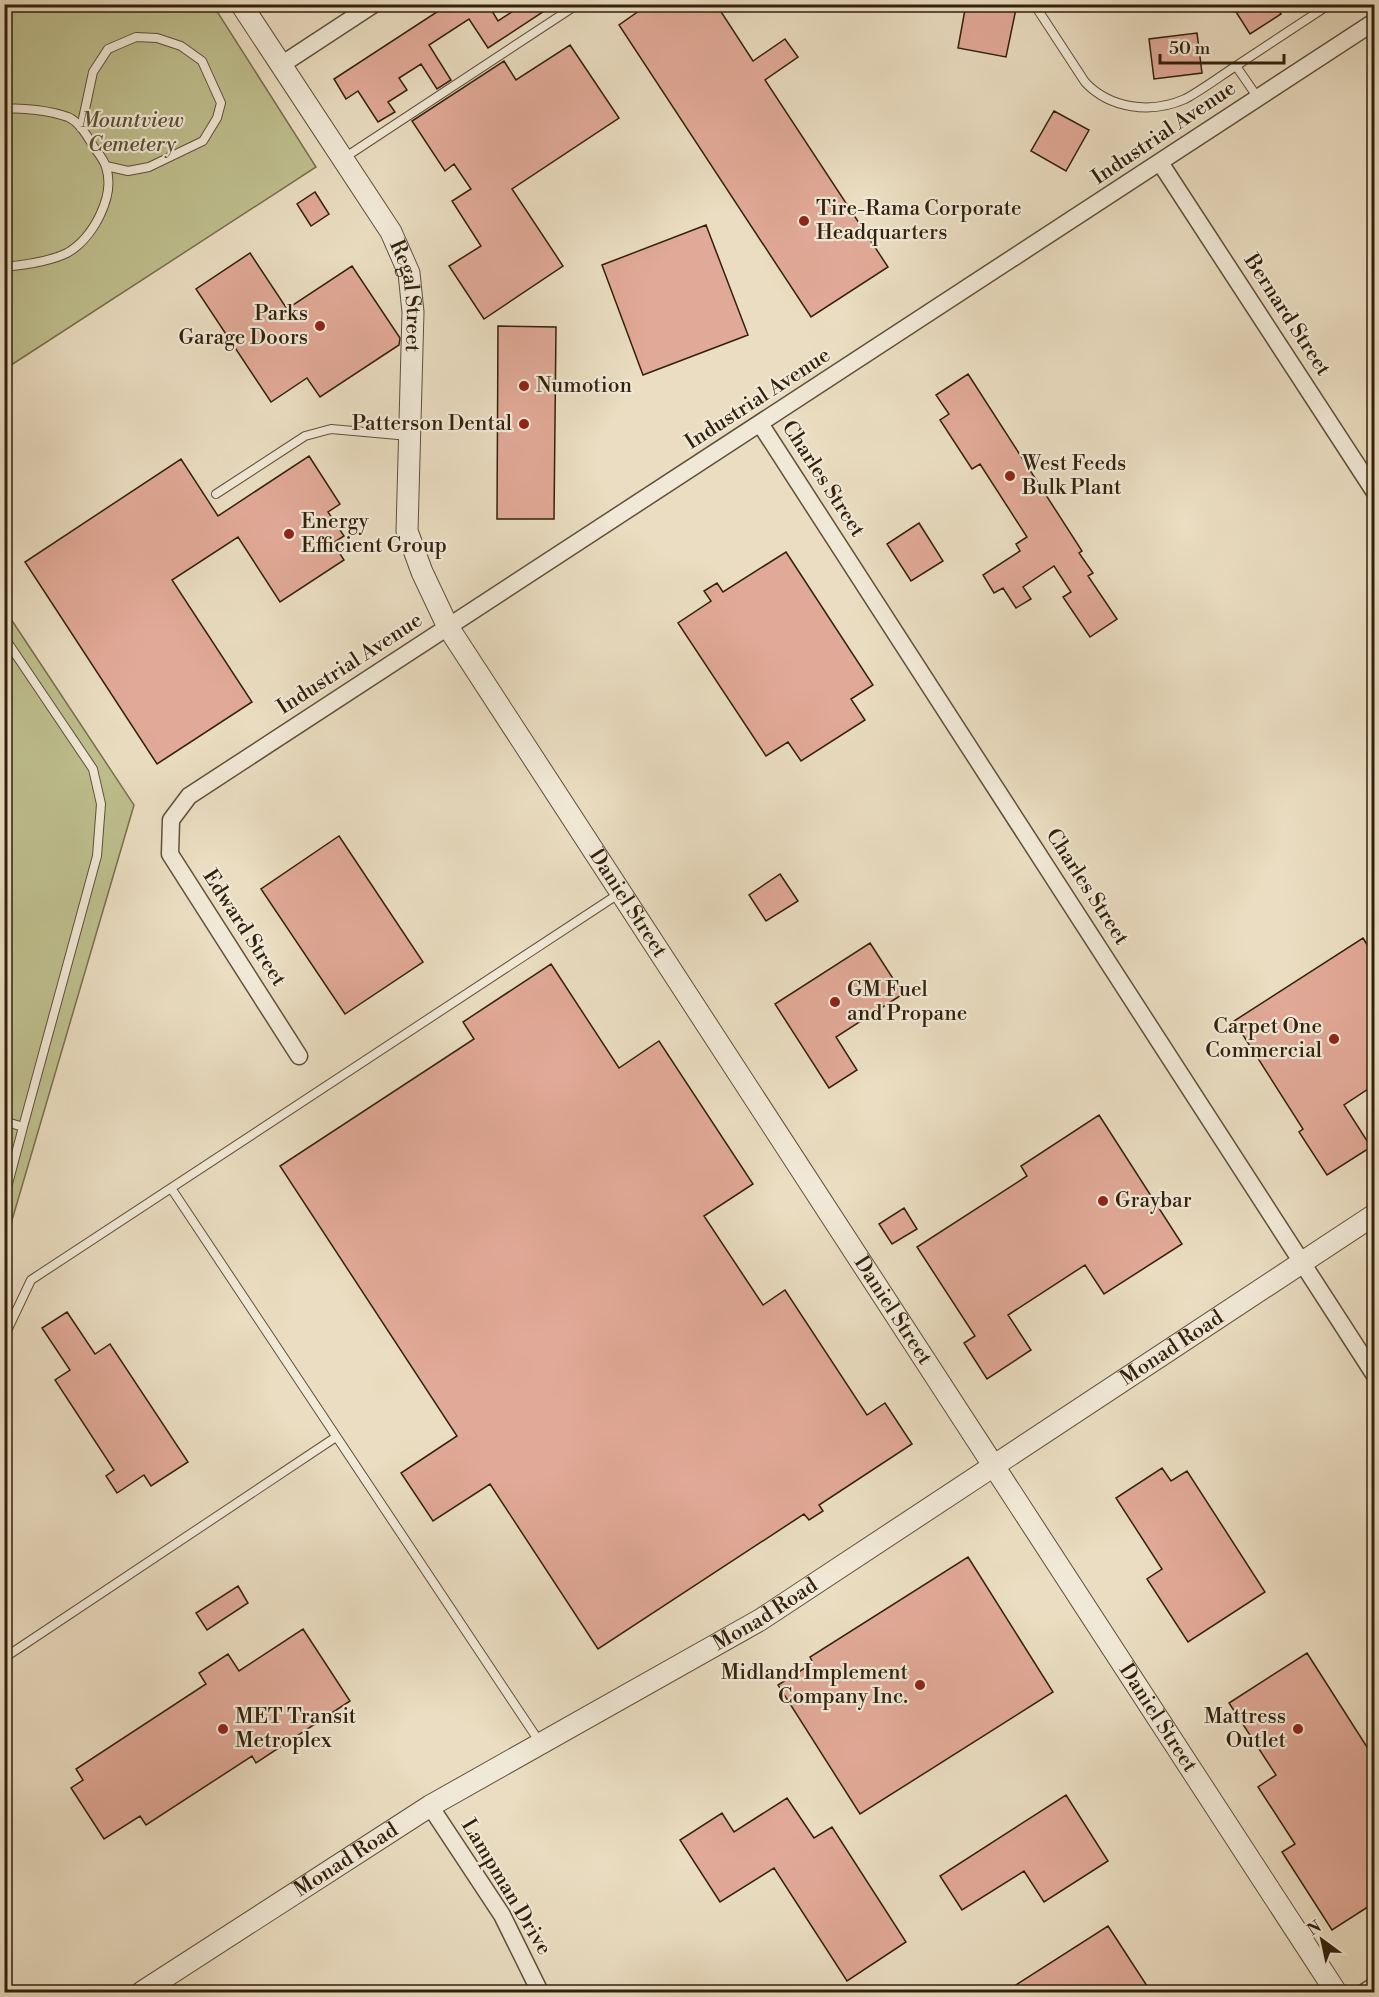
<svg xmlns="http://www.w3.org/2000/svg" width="1379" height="1997" font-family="'Libre Bodoni',serif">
<rect width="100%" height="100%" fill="#eaddc1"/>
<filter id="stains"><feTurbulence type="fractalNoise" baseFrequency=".00333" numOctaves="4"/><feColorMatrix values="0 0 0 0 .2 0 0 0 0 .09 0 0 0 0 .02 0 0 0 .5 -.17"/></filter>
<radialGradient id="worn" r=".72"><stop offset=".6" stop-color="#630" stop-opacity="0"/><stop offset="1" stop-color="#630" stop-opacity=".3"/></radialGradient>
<!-- green -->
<path fill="#bfbf8e" stroke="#78704d" stroke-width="1.5" d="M5,5H213L316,167L5,369Z
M5,610L134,805L5,1244Z"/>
<!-- building -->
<path fill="#e1a997" stroke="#32210c" stroke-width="1.5" d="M449,4H491L489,6L498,21L524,4H555L488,48L469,19L429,45L451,80L437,89L421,64L399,78L407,90L388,102L395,112L378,122L358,91L346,99L334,79Z
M649,4H716L753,61L785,39L798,57L765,80L888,267L811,317L619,25Z
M966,4H1017L1006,57L958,48Z
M1231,4H1275L1281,14L1250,34Z
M1197,33L1202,73L1154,79L1149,39Z
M570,45L619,118L512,189L563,266L484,319L449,266L481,246L452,201L471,189L454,164L445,171L412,121L504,61L516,80Z
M1054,111L1089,130L1066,171L1031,151Z
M315,192L329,214L311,226L297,204Z
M706,225L748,335L643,375L602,265Z
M250,253L287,309L352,266L400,338L399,345L320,397L307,378L271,402L196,289Z
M498,326L556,327L554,519H497Z
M968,374L1082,551L1079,553L1093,573L1088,576L1117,619L1090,637L1063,597L1071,592L1054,566L1023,587L1031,599L1016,608L1003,588L994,593L983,575L1020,551L1016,544L1027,537L980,464L972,469L940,420L949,414L936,395Z
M309,456L340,504L328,512L344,536L333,543L344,560L280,602L238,537L172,580L252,702L157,764L25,562L181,459L218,516Z
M919,523L943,561L911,581L887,544Z
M786,552L873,685L851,699L865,720L801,761L788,742L766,756L678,623L711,601L704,591L717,583L723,592Z
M339,836L423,962L345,1014L261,889Z
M780,874L798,901L766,921L749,895Z
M1363,938L1374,956V1085L1344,1105L1371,1147L1327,1175L1299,1132L1303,1129L1234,1021Z
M870,943L903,994L836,1037L857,1070L829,1088L775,1004Z
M551,964L619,1068L659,1041L753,1184L704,1216L763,1305L785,1290L867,1415L885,1403L912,1444L819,1505L823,1511L809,1520L804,1514L598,1649L490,1484L433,1521L401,1473L457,1436L280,1166L474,1039L463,1022Z
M1099,1115L1182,1244L1104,1294L1085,1265L1008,1315L1031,1350L987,1379L964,1343L975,1336L917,1247L1027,1176L1021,1166Z
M904,1208L917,1229L892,1244L879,1224Z
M67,1312L95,1354L110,1344L188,1462L151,1486L144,1475L117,1493L106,1476L114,1470L55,1380L70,1370L42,1328Z
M1162,1468L1171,1481L1187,1471L1265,1592L1188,1642L1147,1579L1162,1569L1116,1498Z
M968,1557L1053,1692L860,1814L778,1685L813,1663L810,1657Z
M238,1586L248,1603L207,1630L196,1613Z
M303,1629L350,1701L256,1763L252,1756L146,1825L140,1816L104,1839L71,1788L83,1780L76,1769L206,1684L199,1673L228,1654L239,1671Z
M1307,1653L1374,1758V1903L1332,1930L1282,1852L1295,1844L1258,1787L1276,1775L1229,1703Z
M1066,1795L1108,1861L1044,1902L1024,1871L962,1910L940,1876Z
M787,1798L814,1838L832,1827L906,1942L847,1981L774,1868L720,1902L680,1840L722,1813L734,1832Z
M1108,1926L1151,1992H1005Z"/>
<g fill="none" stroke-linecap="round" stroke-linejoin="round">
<defs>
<path id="service" d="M1034,4L1085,82C1110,109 1151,114 1185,99C1202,90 1219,77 1236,66L1258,98
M1236,66L1330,4
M4,109C22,107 51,111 68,117C79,122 86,134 92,144C96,151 104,159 106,167C116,197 92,239 67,253C49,262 25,265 4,267
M81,128L93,72L108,49L136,37L157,38L181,46L202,61L221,103L217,118L203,141L149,167L128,171L106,166
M344,158L578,4
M216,494L305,436L331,429L409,436
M4,637L93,769L101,804L97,856L23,1127L4,1121
M171,1188L541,1744
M4,1199L23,1127
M4,1337L31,1280L620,893
M4,1658L336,1437"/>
<path id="minor" d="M281,65L374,4
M1161,164L1374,491
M761,425L1374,1374
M299,1056L170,854L171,820L189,796L1374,22
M430,1806L502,1915L540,1992
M1365,1992L1374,1986"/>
<g id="tertiary">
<path id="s1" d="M241,4L391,232L409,273L413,312L407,531L422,572L448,627L1336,1992"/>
<path id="s2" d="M142,1992L430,1806L760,1620L1374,1215"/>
</g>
</defs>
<!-- service casing -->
<use href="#service" stroke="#605039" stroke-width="10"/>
<!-- minor casing -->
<use href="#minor" stroke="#605039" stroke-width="19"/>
<!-- tertiary casing -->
<use href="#tertiary" stroke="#605039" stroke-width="23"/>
<!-- service -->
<use href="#service" stroke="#f1e9d7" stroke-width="8"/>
<!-- minor -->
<use href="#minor" stroke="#f1e9d7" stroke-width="16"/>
<!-- tertiary -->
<use href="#tertiary" stroke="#f1e9d7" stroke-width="21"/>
</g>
<!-- markers -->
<g fill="#8f2418" stroke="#f1e9d7" stroke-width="2">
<circle cx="804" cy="221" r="6"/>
<circle cx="320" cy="326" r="6"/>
<circle cx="524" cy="386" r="6"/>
<circle cx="524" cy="424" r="6"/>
<circle cx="1010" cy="476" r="6"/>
<circle cx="289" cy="534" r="6"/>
<circle cx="835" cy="1002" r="6"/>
<circle cx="1334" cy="1039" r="6"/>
<circle cx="1103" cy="1201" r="6"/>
<circle cx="920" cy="1685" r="6"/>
<circle cx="223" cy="1729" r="6"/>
<circle cx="1298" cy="1729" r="6"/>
</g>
<g text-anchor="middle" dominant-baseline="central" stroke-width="4.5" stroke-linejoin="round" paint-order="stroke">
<!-- park labels -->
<g font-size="21" font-style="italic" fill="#5c5033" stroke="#f1e9d7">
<text x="132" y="121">Mountview<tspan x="132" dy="24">Cemetery</tspan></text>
</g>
<!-- street labels -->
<g font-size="21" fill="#32210c" stroke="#f1e9d7">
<text transform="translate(1164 133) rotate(-34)">Industrial Avenue</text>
<text stroke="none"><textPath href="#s1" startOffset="340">Regal Street</textPath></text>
<text transform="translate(1287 315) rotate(57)">Bernard Street</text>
<text transform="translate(758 399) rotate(-33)">Industrial Avenue</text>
<text transform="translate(823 479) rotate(57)">Charles Street</text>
<text transform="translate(350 664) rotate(-33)">Industrial Avenue</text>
<text transform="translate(1087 887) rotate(57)">Charles Street</text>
<text stroke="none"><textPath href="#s1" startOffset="1010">Daniel Street</textPath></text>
<text transform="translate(244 928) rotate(57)">Edward Street</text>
<text stroke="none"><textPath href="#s1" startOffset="1496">Daniel Street</textPath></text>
<text stroke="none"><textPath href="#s2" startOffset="1215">Monad Road</textPath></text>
<text stroke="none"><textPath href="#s2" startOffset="729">Monad Road</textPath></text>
<text stroke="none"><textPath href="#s1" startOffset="1982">Daniel Street</textPath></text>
<text stroke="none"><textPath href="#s2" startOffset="243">Monad Road</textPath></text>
<text transform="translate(506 1887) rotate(59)">Lampman Drive</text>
</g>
<!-- poi labels -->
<g font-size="21" fill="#32210c" stroke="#f1e9d7" text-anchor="start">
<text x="816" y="209">Tire-Rama Corporate<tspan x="816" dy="24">Headquarters</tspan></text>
<text x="308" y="314" text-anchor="end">Parks<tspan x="308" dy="24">Garage Doors</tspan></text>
<text x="536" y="386">Numotion</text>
<text x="512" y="424" text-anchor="end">Patterson Dental</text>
<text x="1022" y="464">West Feeds<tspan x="1022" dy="24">Bulk Plant</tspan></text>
<text x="301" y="522">Energy<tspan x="301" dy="24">Efficient Group</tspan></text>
<text x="847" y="990">GM Fuel<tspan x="847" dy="24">and Propane</tspan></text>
<text x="1322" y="1027" text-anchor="end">Carpet One<tspan x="1322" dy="24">Commercial</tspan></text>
<text x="1115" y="1201">Graybar</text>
<text x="908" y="1673" text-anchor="end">Midland Implement<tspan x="908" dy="24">Company Inc.</tspan></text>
<text x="235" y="1717">MET Transit<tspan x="235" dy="24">Metroplex</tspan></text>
<text x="1286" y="1717" text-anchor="end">Mattress<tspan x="1286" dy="24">Outlet</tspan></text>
</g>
</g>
<!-- margin -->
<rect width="1379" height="1997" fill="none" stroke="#eaddc1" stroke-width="24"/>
<rect x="6" y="6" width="1367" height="1985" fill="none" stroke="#32210c" stroke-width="3"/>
<rect x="12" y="12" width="1355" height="1973" fill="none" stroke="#32210c" stroke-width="1.5"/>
<!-- north arrow -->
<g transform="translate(1322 1940) rotate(327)" stroke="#f1e9d7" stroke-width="4.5" paint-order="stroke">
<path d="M0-4.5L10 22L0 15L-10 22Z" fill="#32210c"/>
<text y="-9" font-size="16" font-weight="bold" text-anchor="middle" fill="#32210c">N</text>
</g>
<!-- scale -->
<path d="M1160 54v9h124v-9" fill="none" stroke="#32210c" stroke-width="3"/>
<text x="1169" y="54" font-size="18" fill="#32210c" stroke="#f1e9d7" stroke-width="4.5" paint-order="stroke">50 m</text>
<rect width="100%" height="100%" filter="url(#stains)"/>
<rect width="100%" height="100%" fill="url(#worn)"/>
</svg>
